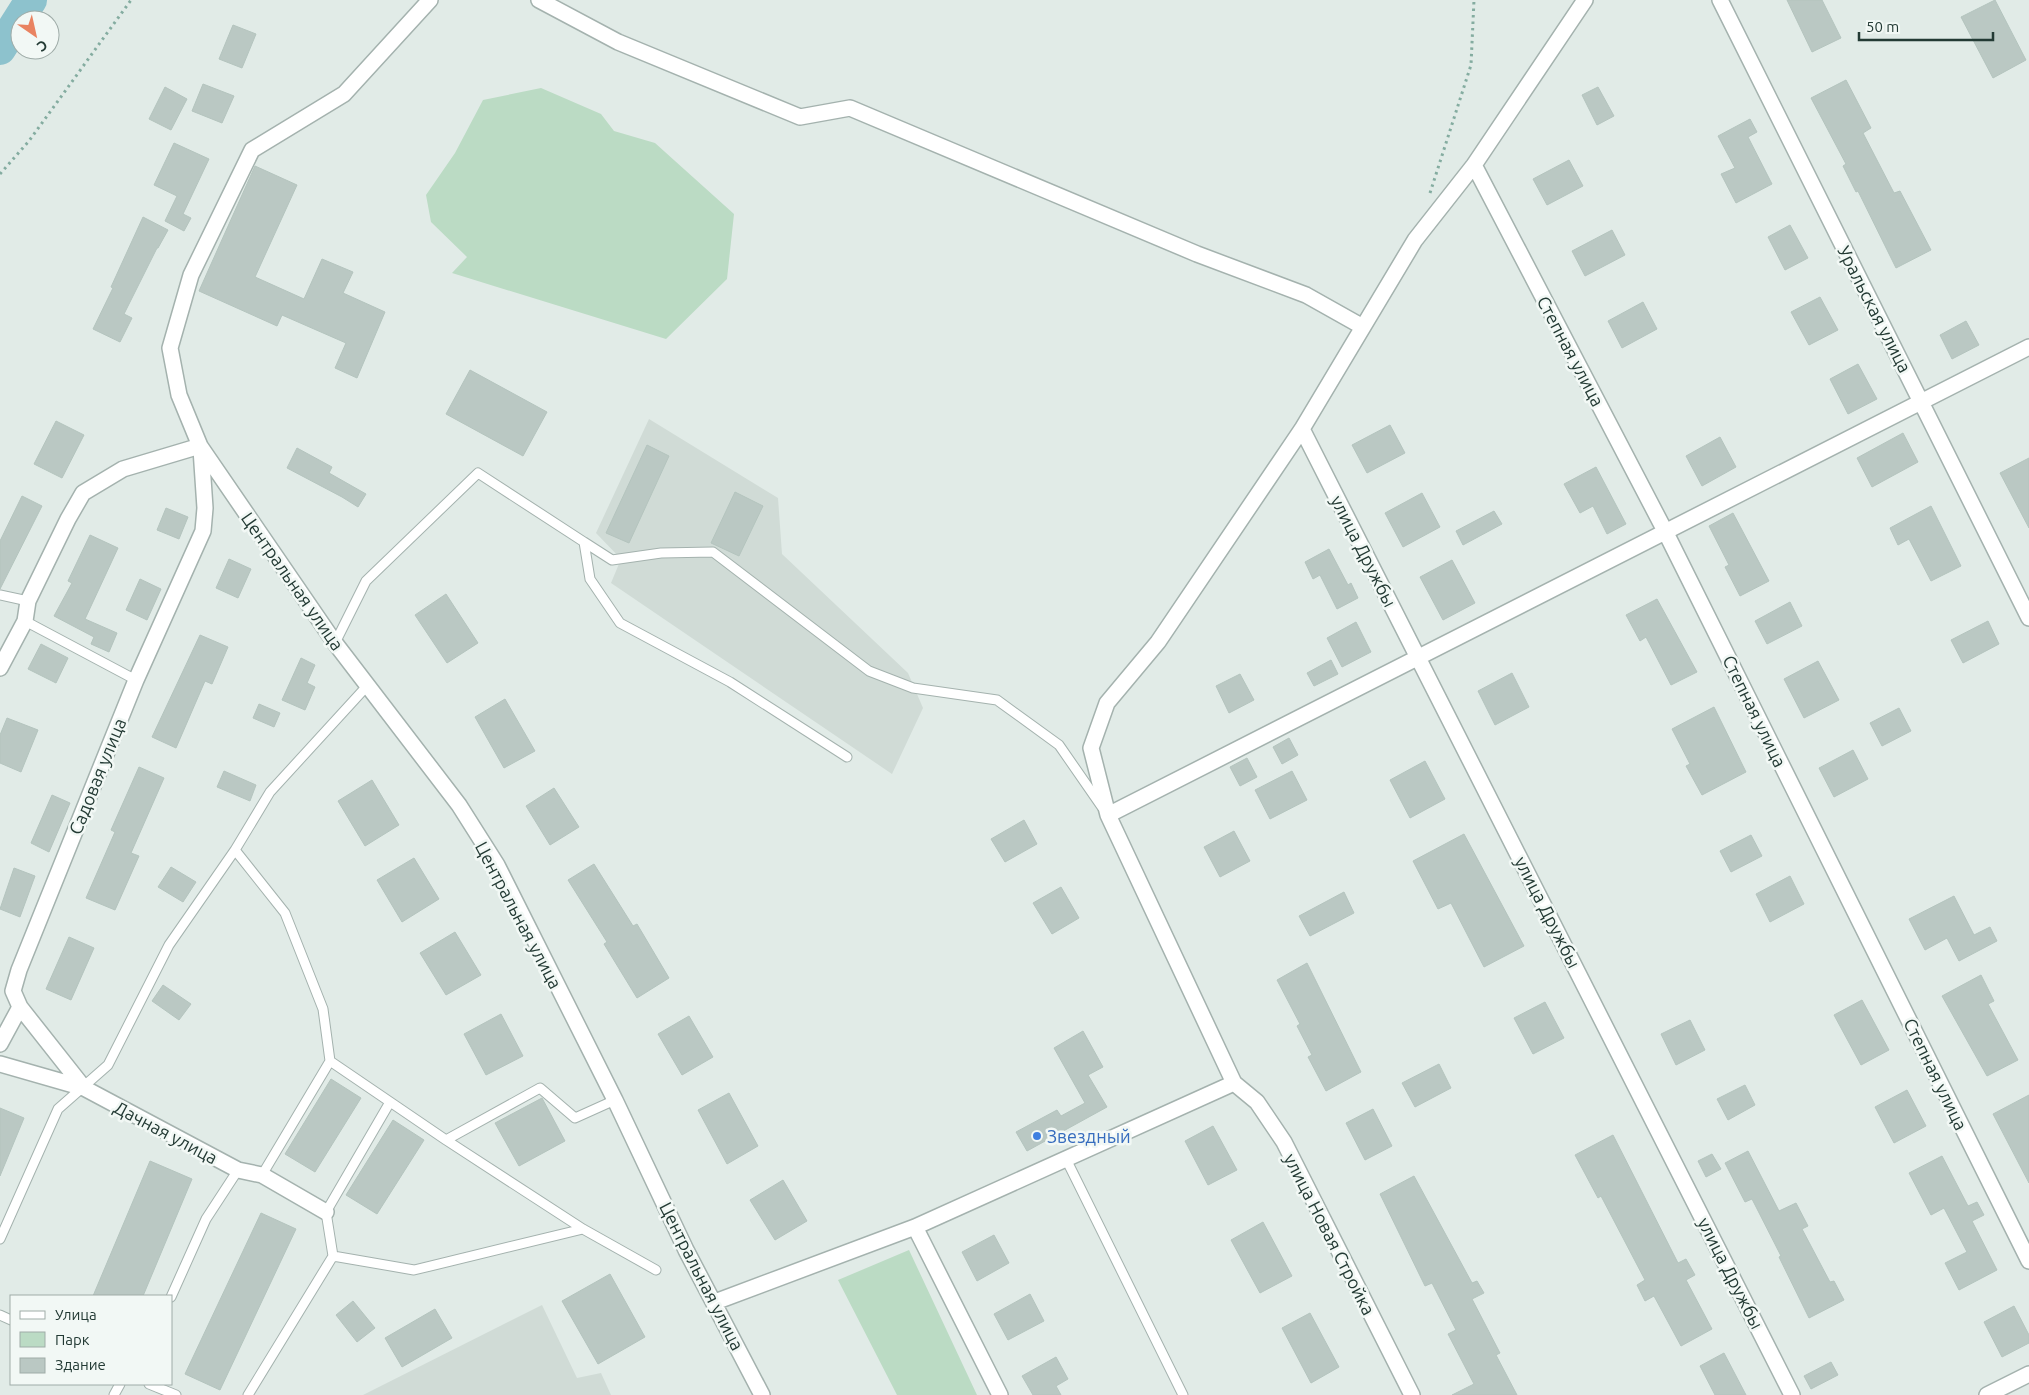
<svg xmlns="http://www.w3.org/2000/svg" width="2029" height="1395" font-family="Ubuntu,sans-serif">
<rect width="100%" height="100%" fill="#e1ebe7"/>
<!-- built -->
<path fill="#d0dbd6" d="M649,419L778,498L782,554L908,673L923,708L892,774L611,583L621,559L596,533Z
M542,1305L577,1378L601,1373L611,1395H363Z"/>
<!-- green -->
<path fill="#bbdbc4" d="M541,88L601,114L614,131L655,143L734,214L727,279L666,339L452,273L467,257L431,222L426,195L455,153L483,100Z
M909,1250L977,1395H897L838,1280Z"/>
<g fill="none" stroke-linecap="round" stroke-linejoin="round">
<!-- river -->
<path stroke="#8dc2cd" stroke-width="32" d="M0,49L31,0"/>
</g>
<!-- building -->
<path fill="#bac8c3" stroke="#b4c4be" d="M1787,0H1822L1841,38L1812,52Z
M1995,0L2026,60L1993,78L1961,17Z
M233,25L256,34L242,68L219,59Z
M1846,80L1871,128L1863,133L1894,193L1900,191L1931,250L1896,268L1858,191L1856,192L1843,166L1846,164L1811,98Z
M203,84L234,96L222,123L192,111Z
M165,87L187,99L171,130L149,119Z
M1598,87L1614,116L1597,125L1582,95Z
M1750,119L1757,132L1748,137L1772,184L1736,203L1721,174L1735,168L1718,136Z
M174,143L209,159L183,214L191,218L184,231L165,221L177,196L154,185Z
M1569,160L1583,186L1547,205L1533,179Z
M255,166L297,185L255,277L304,299L322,259L353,272L343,293L385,312L357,378L335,368L346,343L282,315L277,326L199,291Z
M143,217L168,230L158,248H157L124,314L132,318L120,342L93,329L113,288L111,287Z
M1790,225L1808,258L1785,270L1768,237Z
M1612,230L1625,255L1585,276L1572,251Z
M1820,297L1838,330L1809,345L1791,312Z
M1643,302L1657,329L1622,348L1608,321Z
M1966,321L1979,345L1952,359L1940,335Z
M1858,364L1877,399L1848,414L1830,379Z
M470,370L547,412L523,456L446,414Z
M56,421L84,435L62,478L34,464Z
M1390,425L1405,453L1367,473L1352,445Z
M1903,433L1918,462L1872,487L1857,458Z
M1720,437L1736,467L1702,486L1686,456Z
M647,445L669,456L629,543L606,533Z
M297,448L332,467L329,473L366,494L358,507L342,497L287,468Z
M2029,458V528L2000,473Z
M1596,467L1626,524L1607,534L1593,506L1580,513L1564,484Z
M735,492L763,506L739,556L711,543Z
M1422,493L1440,527L1403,547L1385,513Z
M22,496L42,506L0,589V541Z
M1931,506L1961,566L1931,581L1909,539L1898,545L1890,528Z
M166,508L188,517L179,539L157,530Z
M1494,511L1502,524L1463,545L1456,531Z
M1733,513L1769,581L1740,596L1725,567L1729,565L1709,526Z
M90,535L118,548L85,619L117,633L109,652L91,644L94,637L54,616L72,583L68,581Z
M1329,549L1348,585L1351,583L1358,598L1337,609L1320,575L1313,579L1305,562Z
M229,559L251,569L238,598L216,588Z
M1452,560L1475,603L1443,620L1420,577Z
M140,579L161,589L147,620L126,610Z
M446,594L478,643L447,663L415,615Z
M1657,599L1697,672L1671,685L1646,637L1640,641L1626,615Z
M1790,602L1802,626L1767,644L1755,621Z
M1988,621L1999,644L1963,663L1951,640Z
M1356,622L1371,652L1342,667L1327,638Z
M200,635L228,647L212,684L205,681L176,748L152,737Z
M41,644L68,658L56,683L28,669Z
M301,658L315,665L307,683L315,687L305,710L282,700Z
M1331,660L1338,674L1314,686L1307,673Z
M1818,661L1839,700L1804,718L1784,679Z
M1512,673L1529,707L1495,725L1478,691Z
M1240,674L1254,700L1229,713L1216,686Z
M505,699L535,751L504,768L475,717Z
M259,704L280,713L274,727L253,718Z
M1714,707L1746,772L1702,795L1686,766L1690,764L1672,729Z
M1899,708L1911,731L1882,746L1870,723Z
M7,718L38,730L21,772L0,763V735Z
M1289,738L1298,755L1282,764L1273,747Z
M1853,750L1868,779L1834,797L1819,768Z
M1247,758L1257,777L1240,786L1230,767Z
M1425,761L1445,799L1410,818L1390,780Z
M139,767L164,778L131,853L139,856L115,910L86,898L115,832L111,830Z
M224,771L256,785L250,801L217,787Z
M1292,771L1307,800L1270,819L1255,790Z
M372,780L399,825L365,846L338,801Z
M554,788L579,827L550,845L526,806Z
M52,795L70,803L49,852L31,843Z
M1024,820L1037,844L1005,862L991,839Z
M1234,831L1250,861L1220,877L1204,847Z
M1464,834L1524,946L1484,967L1451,903L1438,909L1413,861Z
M1751,835L1762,856L1731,872L1720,851Z
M414,858L439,899L402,922L377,880Z
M594,864L633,926L637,924L669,978L637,998L604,944L607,942L568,880Z
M171,867L196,882L183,902L158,887Z
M14,868L35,876L20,917L0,909Z
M1790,876L1804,904L1770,922L1756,894Z
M1061,887L1079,918L1052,934L1033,903Z
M1344,892L1354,913L1310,936L1299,916Z
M1954,896L1974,935L1990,927L1997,941L1959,961L1947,938L1925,950L1909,919Z
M455,932L481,975L446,995L420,953Z
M69,937L94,948L71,1000L46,989Z
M1307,963L1361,1072L1326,1091L1308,1057L1312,1055L1297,1026L1300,1024L1277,980Z
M1981,975L1994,1001L1988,1004L2018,1060L1987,1076L1942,996Z
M163,985L191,1004L179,1020L152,1001Z
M1862,1000L1889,1050L1861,1065L1834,1015Z
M1545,1002L1564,1038L1533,1054L1514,1018Z
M501,1014L523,1056L486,1075L464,1034Z
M689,1016L713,1057L682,1075L658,1034Z
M1690,1020L1705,1050L1676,1065L1661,1034Z
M1083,1031L1103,1067L1088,1075L1107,1107L1027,1151L1016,1132L1057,1110L1061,1116L1085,1103L1054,1048Z
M1439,1064L1451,1088L1415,1107L1402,1083Z
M331,1079L361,1098L315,1172L285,1154Z
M1745,1085L1755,1105L1728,1120L1717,1099Z
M1907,1090L1926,1126L1894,1143L1875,1107Z
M729,1093L758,1146L727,1164L698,1110Z
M2029,1095V1183L1993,1114Z
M542,1098L565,1141L519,1166L495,1123Z
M0,1108L24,1118L0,1176Z
M1373,1109L1392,1146L1365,1160L1346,1123Z
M393,1120L424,1140L377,1214L346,1195Z
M1213,1126L1237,1170L1208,1185L1185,1141Z
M1613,1135L1678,1263L1686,1259L1695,1275L1686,1280L1712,1329L1681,1346L1654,1296L1645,1301L1637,1285L1645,1280L1601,1196L1598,1198L1575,1155Z
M1748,1151L1779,1211L1796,1203L1808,1226L1802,1229L1830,1282L1834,1281L1844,1300L1809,1318L1779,1257L1781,1256L1752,1199L1745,1202L1725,1163Z
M1712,1154L1721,1169L1706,1177L1698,1161Z
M1942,1156L1968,1206L1977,1202L1984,1215L1972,1221L1997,1270L1959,1290L1945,1263L1967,1252L1944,1208L1931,1215L1909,1173Z
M150,1161L192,1179L143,1296H93Z
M1414,1176L1472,1283L1477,1281L1484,1293L1472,1299L1500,1353L1496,1355L1517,1395H1452L1474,1384L1448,1334L1456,1330L1432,1283L1425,1286L1380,1194Z
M783,1180L807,1221L775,1240L750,1200Z
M261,1213L296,1229L220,1390L185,1374Z
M1263,1222L1292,1276L1260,1293L1231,1240Z
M994,1235L1009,1263L977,1281L962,1252Z
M610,1274L645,1337L598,1364L562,1301Z
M1030,1294L1044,1321L1008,1340L994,1314Z
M353,1301L375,1328L357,1342L336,1315Z
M2014,1306L2029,1335V1343L2002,1357L1984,1322Z
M435,1309L452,1338L402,1367L385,1338Z
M1310,1313L1339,1367L1311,1383L1282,1328Z
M1724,1353L1746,1395H1715L1700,1366Z
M1056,1357L1068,1379L1056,1386L1061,1395H1033L1022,1376Z
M1831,1362L1838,1375L1811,1389L1804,1376Z"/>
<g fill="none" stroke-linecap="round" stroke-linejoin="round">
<defs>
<path id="lane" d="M584,542L612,560L661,553L713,552L869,671L913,688L997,700L1059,745L1102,807
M0,595L28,601
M25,621L136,680
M335,643L366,581L478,473L584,542L590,579L620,623L730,682L847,757
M235,850L285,913L323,1009L330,1061
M446,1140L583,1229L656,1270
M1066,1159L1183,1395
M262,1175L330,1061L446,1140L540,1088L575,1118L615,1100
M0,1239L58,1109L108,1065L169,945L235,850L270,792L367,686
M333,1256L414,1270L583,1229
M171,1297L206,1219L238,1170
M0,1315L11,1320
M149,1384L176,1395
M114,1395L120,1384
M248,1395L333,1256L326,1212L390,1102"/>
<path id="street" d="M539,0L618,42L800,117L850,108L1197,254L1306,295L1363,327
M1720,0L2029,618
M1474,165L1665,531L2029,1261
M1302,429L1792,1395
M200,446L335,643L459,805L497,865L615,1100L686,1250L762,1395
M0,668L25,621L28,601L68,519L83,493L123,469L200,446L179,395L170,348L191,275L252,150L344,94L430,0
M1108,815L2029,347
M0,1044L20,1007
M0,1064L84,1088L238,1170L262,1175L326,1212
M84,1088L20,1007L13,991L19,970L136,680L203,531L205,508L201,449
M915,1227L1000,1395
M715,1302L915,1227L1234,1083
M1412,1395L1284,1142L1257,1102L1234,1083L1108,815L1091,748L1107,703L1158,642L1302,429L1415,240L1474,165L1585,0
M1987,1395L2029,1374"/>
</defs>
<!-- lane casing -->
<use href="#lane" stroke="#a4b2ae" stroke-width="11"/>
<!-- street casing -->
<use href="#street" stroke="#a4b2ae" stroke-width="18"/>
<!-- path -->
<path stroke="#84aca0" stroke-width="3" stroke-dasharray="2.5 4" stroke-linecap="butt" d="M0,174L29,141L131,0
M1430,193L1471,65L1474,0"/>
<!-- lane -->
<use href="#lane" stroke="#fff" stroke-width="9"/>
<!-- street -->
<use href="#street" stroke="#fff" stroke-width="15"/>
</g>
<!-- markers -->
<circle fill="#3f7fe0" stroke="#f2f8f5" stroke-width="2" cx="1037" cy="1136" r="5"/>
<g text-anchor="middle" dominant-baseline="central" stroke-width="5" stroke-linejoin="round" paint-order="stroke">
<!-- street labels -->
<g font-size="18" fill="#233a34" stroke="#f2f8f5">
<text transform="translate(1875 309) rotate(63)">Уральская улица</text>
<text transform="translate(1571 351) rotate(62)">Степная улица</text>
<text transform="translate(1364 551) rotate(63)">улица Дружбы</text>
<text transform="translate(293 581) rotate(55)">Центральная улица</text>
<text transform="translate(1755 711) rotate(64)">Степная улица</text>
<text transform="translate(97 776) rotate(-68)">Садовая улица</text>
<text transform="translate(1548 912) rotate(63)">улица Дружбы</text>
<text transform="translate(519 915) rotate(62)">Центральная улица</text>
<text transform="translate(1936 1074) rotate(64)">Степная улица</text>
<text transform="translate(166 1132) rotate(28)">Дачная улица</text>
<text transform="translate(1330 1234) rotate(63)">улица Новая Стройка</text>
<text transform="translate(1731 1273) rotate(63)">улица Дружбы</text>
<text transform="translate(702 1276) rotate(63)">Центральная улица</text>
</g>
<!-- shop labels -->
<g font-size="18" fill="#366cbe" stroke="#f2f8f5" text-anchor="start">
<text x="1047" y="1136">Звездный</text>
</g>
</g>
<!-- legend -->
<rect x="10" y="1295" width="162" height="90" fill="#f2f8f5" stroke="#9faca8"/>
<rect x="20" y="1311" width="25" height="8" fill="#ffffff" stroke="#9faca8"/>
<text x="55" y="1320" font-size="15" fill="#233a34">Улица</text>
<rect x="20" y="1332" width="25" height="15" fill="#bbdbc4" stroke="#9faca8"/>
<text x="55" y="1345" font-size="15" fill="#233a34">Парк</text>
<rect x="20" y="1358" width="25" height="15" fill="#bac8c3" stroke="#9faca8"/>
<text x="55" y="1370" font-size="15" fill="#233a34">Здание</text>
<!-- north arrow -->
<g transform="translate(35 35) rotate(146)"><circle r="24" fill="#f2f8f5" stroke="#9faca8"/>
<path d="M0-4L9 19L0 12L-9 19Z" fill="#e98361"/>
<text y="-8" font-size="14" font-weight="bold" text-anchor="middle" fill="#233a34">С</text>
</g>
<!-- scale -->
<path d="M1859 32v8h134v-8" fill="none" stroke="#233a34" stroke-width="2.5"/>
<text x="1866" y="32" font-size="15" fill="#233a34" stroke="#f2f8f5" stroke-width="4" paint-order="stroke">50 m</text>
</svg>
